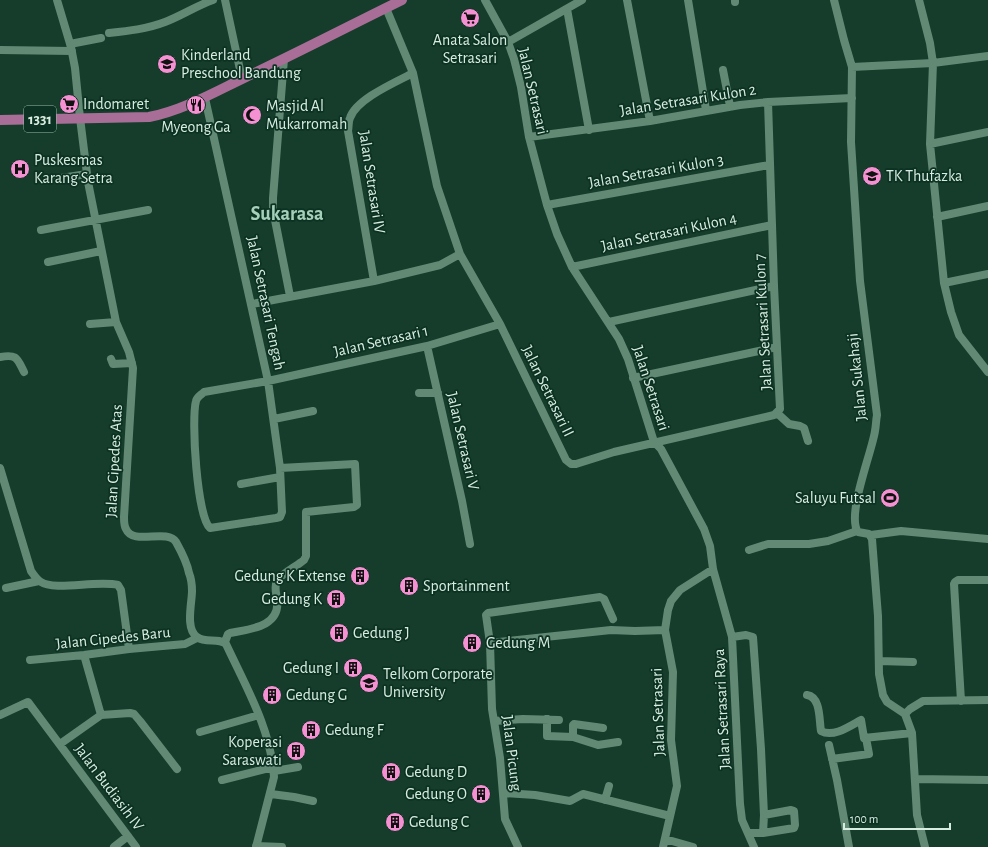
<svg xmlns="http://www.w3.org/2000/svg" width="988" height="847" font-family="'Alegreya Sans',sans-serif">
<rect width="100%" height="100%" fill="#163d2b"/>
<g fill="none" stroke-linecap="round" stroke-linejoin="round">
<!-- minor -->
<path stroke="#628974" stroke-width="8" d="M57,0L71,47L75,68L80,118L88,182L116,322L129,352L133,368L124,517C124,521 124,526 126,529C133,546 167,528 176,542C181,551 187,562 189,573C191,578 192,585 192,591C192,603 185,629 197,637C206,644 218,637 226,644C246,687 271,729 274,777L256,847
M225,0L242,79
M485,0L508,42L514,59L521,87L529,137L547,205L557,234L572,267L619,339L628,359L654,442L661,449L704,529L710,546L713,569L732,637L740,804L742,820L754,847
M627,0L650,121
M688,0L706,110
M735,0V2
M834,0L844,40L852,67L851,142L860,281L877,415C876,420 876,426 875,431C872,452 846,515 858,532L869,534L872,539L878,616L879,674L883,695L887,702L905,714L912,733L917,815L925,847
M919,0L930,43L933,63L930,144L944,283L951,312L959,335L988,372
M386,8L413,73L437,186L460,254L500,324L566,460L571,464H576L614,452L774,415L780,409L774,286L768,102
M567,9L589,130
M109,33C128,31 147,29 165,22C181,16 196,6 213,0
M508,42L582,0
M70,44L101,38
M0,50L72,51
M284,59L273,198V210L290,296
M852,67L933,63L988,56
M723,70L730,106
M205,98L268,381L280,468L282,512L280,517L276,518L210,528C197,517 191,419 196,401C197,397 201,395 204,392L268,381L427,346L500,324
M529,137L650,121L740,105L768,102L852,98
M930,144L988,132
M48,180L87,174
M547,205L769,165
M937,217L988,206
M41,230L148,210
M48,262L101,251
M572,267L772,225
M374,281L348,131C349,127 348,122 350,118C356,99 396,82 413,73
M944,283L988,274
M252,304L374,281L440,265L460,254
M609,322L774,286
M90,324L116,322
M427,346L462,501L470,544
M0,357C17,354 17,358 24,372
M111,359L113,364L132,363
M633,378L777,347
M419,393H438
M777,413L789,424L800,426L804,428L808,441
M274,419L313,411
M0,468L31,571C34,575 37,580 41,582C54,591 98,580 118,585L121,590L129,649
M241,484L280,477
M871,535L901,531L988,539
M749,550L768,544H809L828,541L857,531
M6,588L39,581
M732,637L746,635L753,637L761,749L764,815L791,810L794,811L795,825L794,828L763,833H748
M225,642L228,634L230,633C250,629 281,627 277,599C276,593 274,586 277,581C282,573 297,566 304,560L306,556V512L354,507L357,505L355,464L280,468
M490,643L611,630L635,631L665,630
M30,660L84,655L129,649L185,644L197,638
M879,661L913,662
M807,695C821,697 819,720 821,731C833,738 850,726 861,720L864,738L912,733
M961,701L954,584L955,582L958,580H988
M905,714L910,709L923,701L988,700
M0,715L28,702L136,847
M101,715L130,713L134,714L140,721L177,769
M547,719V736L573,737L598,745L618,742
M494,721L523,719L559,720
M200,732L259,715
M573,737V725L574,724L603,728
M60,744L101,715L84,655
M829,745L837,780L849,847
M832,759L869,754L866,738
M274,771L298,767
M915,779L988,780
M222,780L273,767
M503,793L535,795L570,801L583,794L670,816
M271,794L294,797L313,801
M605,800L609,786
M763,833L764,815
M665,841H672L693,847
M256,846L282,847
M114,847L128,836
M518,847L505,819L500,758L492,709L490,643L486,615L488,613L600,597L604,599L613,619
M663,847L677,786L671,740L673,672L665,630L668,610L671,601L680,590L713,569"/>
<!-- major -->
<path stroke="#a86e97" stroke-width="10" d="M0,120L149,117C183,110 213,93 244,78C297,53 349,26 402,0"/>
</g>
<!-- icons -->
<defs>
<symbol id="supermarket-disc" viewBox="-11 -11 22 22"><circle r="9.5" fill="#f591d2" stroke="#0b3222"/><path d="M-6-5.5h2.5l.6 2H6L4.5 2H-2.5L-4.4-4H-6ZM-1.5 3.2a1.3 1.3 0 1 0 .1 0ZM3 3.2a1.3 1.3 0 1 0 .1 0Z" fill="#111"/></symbol>
<symbol id="school-disc" viewBox="-11 -11 22 22"><circle r="9.5" fill="#f591d2" stroke="#0b3222"/><path d="M0-5L7-2L0 1L-7-2ZM-4 1L0 2.5L4 1V4Q0 6-4 4Z" fill="#111"/></symbol>
<symbol id="restaurant-disc" viewBox="-11 -11 22 22"><circle r="9.5" fill="#f591d2" stroke="#0b3222"/><path d="M-5-6h1v4h1v-4h1v4h1v-4h1v5L-1.5 .5V6h-2V.5L-5-1ZM5-6V6H3V1.5H1.5Q1.5-4 5-6Z" fill="#111"/></symbol>
<symbol id="mosque-disc" viewBox="-11 -11 22 22"><circle r="9.5" fill="#f591d2" stroke="#0b3222"/><path d="M3.5-4.9A6 6 0 1 0 3.5 4.9A5 5 0 1 1 3.5-4.9Z" fill="#111"/></symbol>
<symbol id="hospital-disc" viewBox="-11 -11 22 22"><circle r="9.5" fill="#f591d2" stroke="#0b3222"/><path d="M-5-5h3v3.5h4V-5h3V5h-3V1.5h-4V5h-3Z" fill="#111"/></symbol>
<symbol id="stadium-disc" viewBox="-11 -11 22 22"><circle r="9.5" fill="#f591d2" stroke="#0b3222"/><path d="M0-5a6.5 5 0 1 0 0 10a6.5 5 0 1 0 0-10ZM-3.5-1.8h7v3.6h-7Z" fill="#111"/></symbol>
<symbol id="building-disc" viewBox="-11 -11 22 22"><circle r="9.5" fill="#f591d2" stroke="#0b3222"/><path d="M-4-6H4V6H1V3H-1V6H-4ZM-2.5-4.3h1.7v1.8h-1.7ZM.8-4.3h1.7v1.8H.8ZM-2.5-1h1.7V.8h-1.7ZM.8-1h1.7V.8H.8Z" fill="#111"/></symbol>
<symbol id="university-disc" viewBox="-11 -11 22 22"><circle r="9.5" fill="#f591d2" stroke="#0b3222"/><path d="M0-5L7-2L0 1L-7-2ZM-4 1L0 2.5L4 1V4Q0 6-4 4Z" fill="#111"/></symbol>
</defs>
<g fill-rule="evenodd">
<use href="#supermarket-disc" x="459" y="7" width="22" height="22"/>
<use href="#school-disc" x="156" y="53" width="22" height="22"/>
<use href="#supermarket-disc" x="58" y="93" width="22" height="22"/>
<use href="#restaurant-disc" x="185" y="94" width="22" height="22"/>
<use href="#mosque-disc" x="241" y="104" width="22" height="22"/>
<use href="#hospital-disc" x="9" y="158" width="22" height="22"/>
<use href="#school-disc" x="861" y="165" width="22" height="22"/>
<use href="#stadium-disc" x="879" y="487" width="22" height="22"/>
<use href="#building-disc" x="349" y="565" width="22" height="22"/>
<use href="#building-disc" x="398" y="575" width="22" height="22"/>
<use href="#building-disc" x="325" y="588" width="22" height="22"/>
<use href="#building-disc" x="328" y="622" width="22" height="22"/>
<use href="#building-disc" x="461" y="632" width="22" height="22"/>
<use href="#building-disc" x="342" y="657" width="22" height="22"/>
<use href="#university-disc" x="358" y="672" width="22" height="22"/>
<use href="#building-disc" x="261" y="684" width="22" height="22"/>
<use href="#building-disc" x="300" y="719" width="22" height="22"/>
<use href="#building-disc" x="285" y="740" width="22" height="22"/>
<use href="#building-disc" x="380" y="761" width="22" height="22"/>
<use href="#building-disc" x="470" y="783" width="22" height="22"/>
<use href="#building-disc" x="384" y="811" width="22" height="22"/>
</g>
<g text-anchor="middle" dominant-baseline="central" stroke-width="3.5" stroke-linejoin="round" paint-order="stroke">
<!-- shield labels -->
<rect fill="#0b3222" stroke="#9ab5a8" stroke-width="1" x="24" y="106" width="32" height="26" rx="3"/>
<g font-size="15" font-weight="bold" fill="#d8ede1">
<text x="40" y="119">1331</text>
</g>
<!-- poi labels -->
<g font-size="16" fill="#d8ede1" stroke="#0b3222" text-anchor="start">
<text x="470" y="40" text-anchor="middle">Anata Salon<tspan x="470" dy="18">Setrasari</tspan></text>
<text x="181" y="55">Kinderland<tspan x="181" dy="18">Preschool Bandung</tspan></text>
<text x="83" y="104">Indomaret</text>
<text x="266" y="106">Masjid Al<tspan x="266" dy="18">Mukarromah</tspan></text>
<text x="196" y="127" text-anchor="middle">Myeong Ga</text>
<text x="34" y="160">Puskesmas<tspan x="34" dy="18">Karang Setra</tspan></text>
<text x="886" y="176">TK Thufazka</text>
<text x="876" y="498" text-anchor="end">Saluyu Futsal</text>
<text x="346" y="576" text-anchor="end">Gedung K Extense</text>
<text x="423" y="586">Sportainment</text>
<text x="322" y="599" text-anchor="end">Gedung K</text>
<text x="353" y="633">Gedung J</text>
<text x="486" y="643">Gedung M</text>
<text x="339" y="668" text-anchor="end">Gedung I</text>
<text x="383" y="674">Telkom Corporate<tspan x="383" dy="18">University</tspan></text>
<text x="286" y="695">Gedung G</text>
<text x="325" y="730">Gedung F</text>
<text x="282" y="742" text-anchor="end">Koperasi<tspan x="282" dy="18">Saraswati</tspan></text>
<text x="405" y="772">Gedung D</text>
<text x="467" y="794" text-anchor="end">Gedung O</text>
<text x="409" y="822">Gedung C</text>
</g>
<!-- street labels -->
<g font-size="16" fill="#d8ede1" stroke="#0b3222">
<text transform="translate(533 91) rotate(77)">Jalan Setrasari</text>
<text transform="translate(688 100) rotate(-9)">Jalan Setrasari Kulon 2</text>
<text transform="translate(656 171) rotate(-10)">Jalan Setrasari Kulon 3</text>
<text transform="translate(372 182) rotate(81)">Jalan Setrasari IV</text>
<text transform="translate(669 232) rotate(-12)">Jalan Setrasari Kulon 4</text>
<text transform="translate(266 303) rotate(78)">Jalan Setrasari Tengah</text>
<text transform="translate(763 322) rotate(-93)">Jalan Setrasari Kulon 7</text>
<text transform="translate(381 341) rotate(-13)">Jalan Setrasari 1</text>
<text transform="translate(857 377) rotate(-96)">Jalan Sukahaji</text>
<text transform="translate(651 388) rotate(72)">Jalan Setrasari</text>
<text transform="translate(548 391) rotate(64)">Jalan Setrasari II</text>
<text transform="translate(463 441) rotate(77)">Jalan Setrasari V</text>
<text transform="translate(114 461) rotate(-87)">Jalan Cipedes Atas</text>
<text transform="translate(113 638) rotate(-6)">Jalan Cipedes Baru</text>
<text transform="translate(722 709) rotate(-93)">Jalan Setrasari Raya</text>
<text transform="translate(658 712) rotate(-92)">Jalan Setrasari</text>
<text transform="translate(512 753) rotate(83)">Jalan Picung</text>
<text transform="translate(109 787) rotate(53)">Jalan Budiasih IV</text>
</g>
<!-- district labels -->
<g font-size="20" font-weight="bold" fill="#a6cfb9" stroke="#0b3222">
<text x="287" y="214">Sukarasa</text>
</g>
</g>
<!-- scale -->
<path d="M844 823v6h106v-6" fill="none" stroke="#d8ede1" stroke-width="2"/>
<text x="850" y="823" font-size="12" fill="#d8ede1" stroke="#0b3222" stroke-width="3" paint-order="stroke">100 m</text>
</svg>
